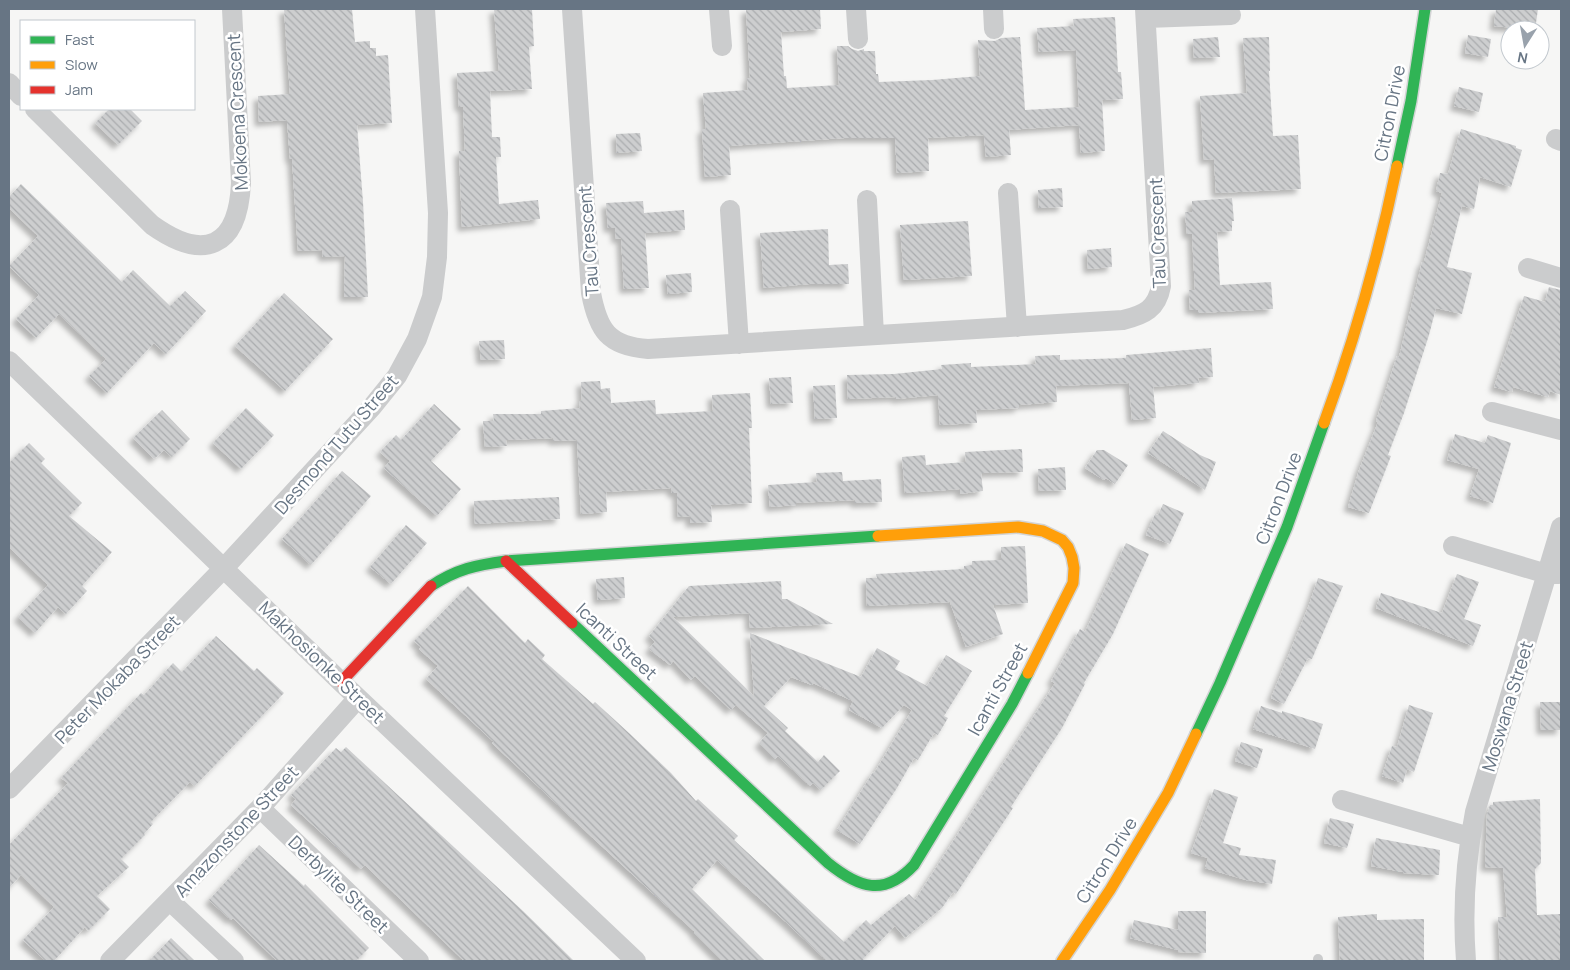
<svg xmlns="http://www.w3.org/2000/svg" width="1570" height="970" font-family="Manrope,sans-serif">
<defs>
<pattern id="building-back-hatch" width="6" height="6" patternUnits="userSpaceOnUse" patternTransform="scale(1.25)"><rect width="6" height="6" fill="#cdcecf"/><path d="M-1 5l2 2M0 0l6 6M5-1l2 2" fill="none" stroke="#aaacae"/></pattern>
<filter id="shadow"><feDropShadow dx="-4.5" dy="4.5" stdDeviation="2.5" flood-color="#0004"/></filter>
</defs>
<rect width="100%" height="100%" fill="#f6f6f5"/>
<!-- building -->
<path fill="url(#building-back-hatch)" filter="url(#shadow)" d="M284,9H352L355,42L370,41V48H376V56L388,55L392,123L357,125L363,202L368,297H344L345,256L323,257L322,250L298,251L292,159H290L287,120L259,122L258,96L290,94Z
M494,9H532L534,46L529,47L532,89L490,91L492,137H500L501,157H496L499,204L538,200L540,219L462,227L459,151H465L463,107H459L457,73L499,71Z
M746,9H820L821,29L781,32L784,76H786L787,88L839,85L837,46H848L852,49L858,51L864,49V51H875L876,74H878L879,82L932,80L980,76L978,40L995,41L1001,38L1020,37L1025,110L1079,107L1076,50L1039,52L1037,28L1074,26L1073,19L1115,17L1118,72H1121L1123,99L1102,100L1105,151L1081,153L1079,125L1009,130L1011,155L986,157L984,135L928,138L929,171L897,173L895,138H844L729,146L731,175L705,177L702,129H706L703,93L748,90L747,78H750Z
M1496,9H1538L1535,30L1494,26Z
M1468,35L1491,39L1488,57L1465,53Z
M1218,37L1220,57L1194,58L1193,39Z
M1269,37L1270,71H1269L1273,136L1298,135L1301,189L1216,193L1214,159L1204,160L1200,96L1247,93L1243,38Z
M1459,87L1483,93L1479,112L1454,106Z
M109,109H130L142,121L118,145L95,123Z
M1461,129L1516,146V148L1522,150L1511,187L1480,177L1474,209L1462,206L1447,267L1472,273L1462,314L1436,308L1429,335L1404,413L1388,455L1391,456L1369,513L1348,507L1359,470L1378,422L1376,421L1397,356L1399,357L1422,262H1424L1442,193L1436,191L1440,173L1448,174Z
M640,133L642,151L617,153L616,134Z
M21,184L122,282L133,270L170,306L185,291L206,311L166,354L154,343L107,393L89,376L106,359L59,314L36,338L16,319L39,295L9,266L38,236L9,208V197Z
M1062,188L1063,207L1039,208L1038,190Z
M1232,198L1234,221H1232V231L1217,232L1220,285L1271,282L1273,309L1198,313V310H1190L1189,290H1195L1192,234H1187L1185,212H1192V201Z
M643,201L644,213L684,210L685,230L645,233L649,288L624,289L621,238L616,239L615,228H608L606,203Z
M968,221L972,276L904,280L900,225Z
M828,229L829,265L848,264L849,284H809L764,288L760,233Z
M1111,248L1112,267L1088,269L1087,250Z
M691,273L692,292L668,294L666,275Z
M1549,287L1561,290V395L1550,391L1548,397L1513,387L1512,392L1494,387L1524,296L1545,302Z
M284,293L333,339L285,391L235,346Z
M504,340L505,359L481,360L479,341Z
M1211,348L1213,377L1198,378L1199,383L1153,387L1156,418L1132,420L1129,383L1056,386L1057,402L1019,405V408L976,410L977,423L940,425L938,395L896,399V397L848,399L847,375L894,374L942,369L941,365L971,363V367L1036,364L1035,356L1060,355V360L1126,358V355Z
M791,377L793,403L771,404L769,378Z
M600,381L601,389L610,388L611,403L655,400L656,414L713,411L712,395L750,393L752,428H749L752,503L711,505L712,522L690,523V516L678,517L677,493H672L671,488L606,492L607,512L581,514L577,440L553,441V438L506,440L507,446L485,447L483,421H494L493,414H541V411L580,408L579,401H582L581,382Z
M835,385L837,418L815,419L813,386Z
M434,404L461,429L431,461L461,489L437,516L384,468L390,461L380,452L396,435L401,440Z
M246,408L274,435L241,469L213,443Z
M162,410L190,439L172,457L164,450L154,459L133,438Z
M1163,431L1200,455L1216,462L1205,490L1148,453Z
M1455,434L1485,443L1488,435L1511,443L1493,503L1470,496L1479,469L1447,460Z
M29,443L45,459L41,463L82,503L69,516L112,552L82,586L87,591L66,614L58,607L35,633L18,617L48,585L9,547V463Z
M1022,449L1023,472L981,473L983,491L960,494V489L905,493L902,457L925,455L926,465L966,462L965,452Z
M1097,450H1104L1128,465L1115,484L1106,478L1104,480L1085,468Z
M1065,467L1066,490L1039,491L1038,469Z
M342,471L371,496L311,565L282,539Z
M842,472L843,481L881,479L882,502L855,503V500L796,503V505L770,507L768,485L817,482L816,473Z
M559,497L560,519L475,524L474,501Z
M1163,504L1184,513L1170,544L1146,535L1155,514L1158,515Z
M406,525L427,543L391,584L370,567Z
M1126,543L1149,554L1113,634L1084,683L1085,684L1062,728L1011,807L1013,808L956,894L953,892L942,908L905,938L895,926L863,959L865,961H825L826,960L787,923L717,860L692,889L765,961H722L694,933L695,932L594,839L492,743L494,742L426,679L438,666L419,649L421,647L414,641L468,586L525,643L528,639L545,655L542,659L593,704L595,702L629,733L671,773L696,801L698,799L738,836L734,840L844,942L866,920L871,925L909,894L915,900L1055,683L1051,681L1080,629L1085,632Z
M1025,546L1028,603L993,605L1003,634L966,647L950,602L867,606L866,578H877L876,574L964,569V566L972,565V561L1001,560V547Z
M1457,574L1479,582L1464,619L1481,625L1473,646L1376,608L1381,593L1442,613Z
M624,577L625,598L598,600L596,579Z
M1318,578L1343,586L1312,659L1308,658L1284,704L1271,698L1309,605Z
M781,581L782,599H787L833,624L750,628L749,613L673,617L754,696L750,633L861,677L877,648L900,661L895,669L927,686L946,655L972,671L944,716L948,718L938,735L934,733L918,760L914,758L897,788L860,844L837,830L873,772L874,773L912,710L904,705L882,728L849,710L853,701L813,683L812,685L791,677L764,706L788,728L785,731L818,762L824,755L840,771L821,790L813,783L810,786L778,756L775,759L759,743L768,733L736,705L731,710L695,676L691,680L673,661L670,665L649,649L655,642L649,636L689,586Z
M216,636L254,671L257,668L284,693L195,786L190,782L151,822L153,824L144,834L145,835L121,859L129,867L97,896L110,909L88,931L85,927L54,961H46L23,940L54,907L21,875L9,888V845L68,783L61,778L123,712L141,693L144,695L173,663L182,672Z
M1540,702H1561V730H1541Z
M1409,705L1433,713L1414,772L1407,769L1403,783L1382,776L1392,746L1397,747Z
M1261,706L1282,713V711L1323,724L1315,749L1253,729Z
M1241,742L1263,749L1257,768L1235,761Z
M346,747L523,911L574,961H464L365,865L361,869L291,805L296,799L291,795L336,748L341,752Z
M1214,789L1238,797L1223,843L1241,848L1239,855L1276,860L1272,884L1246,880L1205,868L1208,858L1191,853Z
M1540,799L1541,863L1535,869L1537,915L1561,914V961H1500L1498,917H1507L1503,868L1485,867L1487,814L1490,805H1493V802Z
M1330,818L1354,824L1347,848L1324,843Z
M1376,838L1440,850L1439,875L1403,873V872L1371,866Z
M259,845L304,886L305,884L369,948L356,961H277L233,918L231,920L209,900Z
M1178,911H1206V953L1178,952V950L1130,938L1134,920L1178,930Z
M1377,914V920L1424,919V961H1340L1338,917Z
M171,938L195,961H149Z"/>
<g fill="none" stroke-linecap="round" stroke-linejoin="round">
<defs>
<path id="fast" d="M1397,166L1411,101L1425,9
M431,586C457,569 476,565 506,561L878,536
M572,623L828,863C859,888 884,897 914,865L1012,704L1028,673
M1196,734L1220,683L1287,527L1324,423"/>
<path id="slow" d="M1324,423C1355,339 1379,253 1397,166
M878,536L1018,527L1043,531L1062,540L1068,547L1072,557L1074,568L1073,583L1028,673
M1062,961L1110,890L1168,793L1196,734"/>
<path id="jam" d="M506,561L572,623
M341,682L431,586"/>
</defs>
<!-- fast casing -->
<use href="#fast" stroke="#d3d4d5" stroke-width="14"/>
<!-- slow casing -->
<use href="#slow" stroke="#d3d4d5" stroke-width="14"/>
<!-- jam casing -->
<use href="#jam" stroke="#d3d4d5" stroke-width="14"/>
<!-- lane -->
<path stroke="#cbcccd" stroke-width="10" d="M1318,959V961"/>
<!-- street -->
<path stroke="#cbcccd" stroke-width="20" d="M572,9L591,293C598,330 608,346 648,349L1123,320C1144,315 1157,309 1161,286L1145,9
M719,9L722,46
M856,9L858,39
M993,9L994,29
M1146,18L1231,15
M9,83L21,96
M35,109L152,225C204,262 238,248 241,183L232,9
M1556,139L1561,141
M1008,193L1017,327
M867,200L874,335
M730,210L739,344
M1528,268L1561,278
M9,361L341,682L636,961
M1492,412L1561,430
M1453,546L1547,574H1559
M9,789L224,568L372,407L397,376L417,339L432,297L437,257L438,213L425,9
M1342,800L1470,837
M260,808L419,961
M170,901L234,961
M110,961L260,808L358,698
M1466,961C1462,909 1465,863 1475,812L1561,527"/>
<!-- fast -->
<use href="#fast" stroke="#30b455" stroke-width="11"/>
<!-- slow -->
<use href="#slow" stroke="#ff9f0a" stroke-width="11"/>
<!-- jam -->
<use href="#jam" stroke="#e5322d" stroke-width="11"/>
</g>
<g text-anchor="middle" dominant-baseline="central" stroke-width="5" stroke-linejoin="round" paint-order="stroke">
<!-- street labels -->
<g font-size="18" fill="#677584" stroke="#fff">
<text transform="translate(237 112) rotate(-93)">Mokoena Crescent</text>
<text transform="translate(1389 113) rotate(-79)">Citron Drive</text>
<text transform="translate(1157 233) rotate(-92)">Tau Crescent</text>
<text transform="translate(588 241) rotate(-94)">Tau Crescent</text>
<text transform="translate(336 444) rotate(-49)">Desmond Tutu Street</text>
<text transform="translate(1278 498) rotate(-69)">Citron Drive</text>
<text transform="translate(617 641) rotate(43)">Icanti Street</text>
<text transform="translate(322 662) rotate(44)">Makhosionke Street</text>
<text transform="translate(117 679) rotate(-46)">Peter Mokaba Street</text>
<text transform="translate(997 689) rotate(-61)">Icanti Street</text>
<text transform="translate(1507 706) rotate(-73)">Moswana Street</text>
<text transform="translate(236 831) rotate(-47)">Amazonstone Street</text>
<text transform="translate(1106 860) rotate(-58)">Citron Drive</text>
<text transform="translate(339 884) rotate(44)">Derbylite Street</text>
</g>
</g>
<!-- border -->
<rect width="1570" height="970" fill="none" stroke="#677584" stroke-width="20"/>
<!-- legend -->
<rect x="20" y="20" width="175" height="90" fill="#ffffff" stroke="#c2c8ce"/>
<rect x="30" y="36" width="25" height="8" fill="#30b455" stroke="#c2c8ce"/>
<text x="65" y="45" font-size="15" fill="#677584">Fast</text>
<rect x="30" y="61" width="25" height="8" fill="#ff9f0a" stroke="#c2c8ce"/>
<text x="65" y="70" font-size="15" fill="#677584">Slow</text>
<rect x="30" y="86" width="25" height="8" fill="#e5322d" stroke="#c2c8ce"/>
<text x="65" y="95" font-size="15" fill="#677584">Jam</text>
<!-- north arrow -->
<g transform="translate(1525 45) rotate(191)"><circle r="24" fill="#ffffff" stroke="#c2c8ce"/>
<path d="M0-4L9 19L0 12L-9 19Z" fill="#99a2ac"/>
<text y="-8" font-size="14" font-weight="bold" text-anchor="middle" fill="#677584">N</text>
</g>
</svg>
